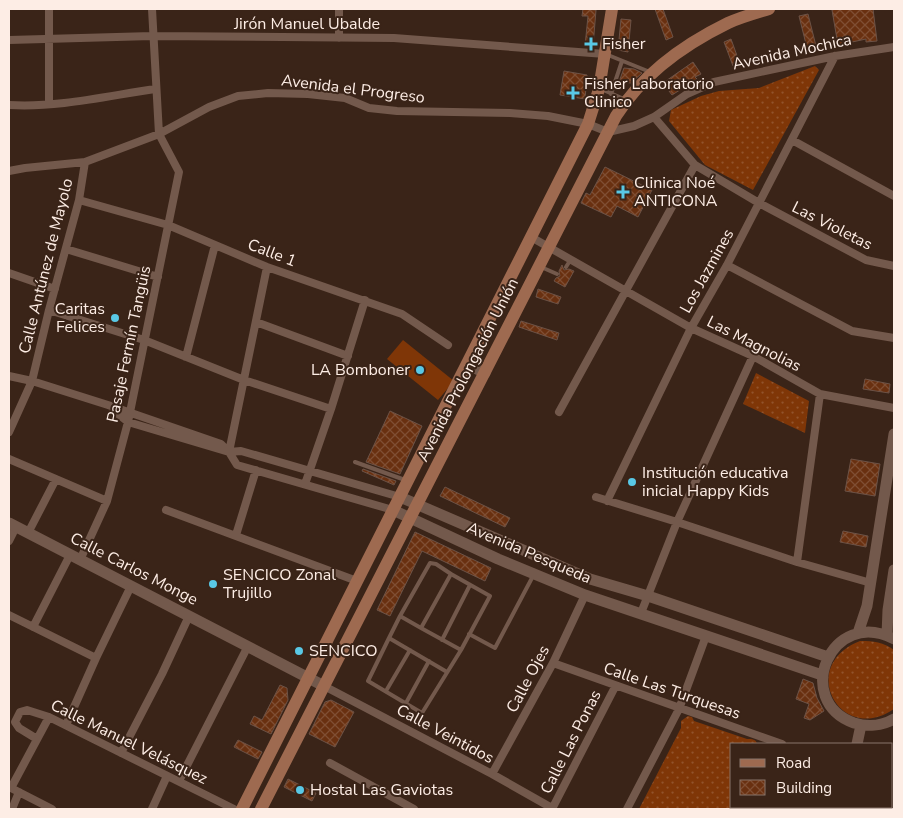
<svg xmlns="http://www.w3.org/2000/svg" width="903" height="818" font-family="'Nunito Sans',sans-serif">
<defs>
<pattern id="grass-dots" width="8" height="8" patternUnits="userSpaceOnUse" patternTransform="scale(1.25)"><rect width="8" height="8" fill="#7f3607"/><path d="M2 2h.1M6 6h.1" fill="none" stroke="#92532b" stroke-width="1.8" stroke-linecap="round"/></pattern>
<pattern id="building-cross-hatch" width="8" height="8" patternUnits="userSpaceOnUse" patternTransform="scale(1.25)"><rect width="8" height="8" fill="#693010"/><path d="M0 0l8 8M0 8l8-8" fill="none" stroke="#7f4e33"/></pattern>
</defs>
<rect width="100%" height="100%" fill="#3a2418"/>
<!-- grass -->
<path fill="url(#grass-dots)" d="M815,66L819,70L753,190L705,165L669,121L671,110L701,96L719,91L759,88Z
M756,373L809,401L805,433L743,404Z
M860,641C874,641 883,642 894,650V709C841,746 796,666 860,641Z
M688,716L692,717L694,721L747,739C752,739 756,739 757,744H732V807H744V809H639L681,728V721Z"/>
<!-- garden -->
<path fill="#7f3607" d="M403,340L454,381L438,400L387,359Z"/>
<!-- building -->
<path fill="url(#building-cross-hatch)" stroke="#6c5246" d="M583,9L596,10L593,47L585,46L588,16H582Z
M655,9H663L673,37L666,40Z
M837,9H873L877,41L866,42V39L838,45L832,10Z
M808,14L816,46L807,48L799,16Z
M621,19L631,20L628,52L618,50Z
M731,39L740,64L733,66L724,42Z
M693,62L701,74L695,77L697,79L672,95L663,83Z
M624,68L634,69L642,73L631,83L619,82Z
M564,71L587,75L585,99L560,95Z
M605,167L652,190L638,217L617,206L611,217L581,203L586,193L590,195Z
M562,265L564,270L569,269L574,271L565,287L554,281L556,278L560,276L559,271Z
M538,289L561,297L558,304L536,297Z
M521,321L559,333L557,340L519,327Z
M865,379L890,384L889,393L863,389Z
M390,411L422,426L400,474L366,462Z
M851,459L880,464L875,496L845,491Z
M363,469L396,481L394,485L362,471Z
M445,487L510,518L505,527L440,496Z
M843,531L868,536L866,547L840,542Z
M415,532L491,568L485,581L422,551L390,616L377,610Z
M803,679L813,683L817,698L824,711L810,720L804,718L809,704L796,699Z
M280,685L287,688L288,700L271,734L250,724L254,716L262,720Z
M331,700L354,712L335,747L309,734L325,702Z
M238,740L262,752L258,759L234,747Z
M288,779L316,793L312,801L284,787Z"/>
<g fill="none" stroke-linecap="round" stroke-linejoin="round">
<!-- lane -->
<path stroke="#73594c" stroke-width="4" d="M608,55L650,72
M601,89L624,99
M611,94L622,61
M541,267L557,274
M566,267L571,259
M355,462L405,480
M421,628L400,616L430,563L436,564L451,574
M469,634L495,648L533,576
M389,638L400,616
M442,640L470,585
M447,672L389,638L368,681L422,713L461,650L490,596L451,574L421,628L461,650
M386,691L410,650
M406,703L429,661"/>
<!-- street -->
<path stroke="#73594c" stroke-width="8" d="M49,9V103
M339,9V38
M9,40L152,36L394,38L605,54
M9,105C57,108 107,96 155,89
M654,117L695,165L759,203L866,260L894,266
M792,140L894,196
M9,171L25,168L85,162L159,134L209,107L238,96L268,93L308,94L345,98L369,108L397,111L510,113L548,116L588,124L608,132L634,126L654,117L687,94L714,82L835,56L894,47
M79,200L168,225L267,267L402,314L448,345
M531,237L691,328L753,356L820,394L894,408
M66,249L158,277
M727,265L852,331L894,338
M9,273L55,289
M49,310L144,340L244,380L331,409
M256,322L348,356
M186,357L215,245
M9,376L32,381L108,405L221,444L229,452L237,465L393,510
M113,410L128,422L229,452L241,451L400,497
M559,412L695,165
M9,432L32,381L49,310L79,200L85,162
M229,452L267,267
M9,459L107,501
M305,484L331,409L365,300
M596,497L677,522L797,562L871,583
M607,501L691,328L727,265L835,56
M166,510L357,581
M28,533L56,479
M236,535L256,470
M9,541L16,527
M80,560L107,501L128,422L179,172L159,134L152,9
M797,562L820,394
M641,613L677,522L753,356
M9,615L96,658
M33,627L70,555
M553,663L782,744
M324,686L492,774L552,808
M66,725L96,658L131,586
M37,739L19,728L15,722L20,712L27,710L49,717L234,809
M121,753L162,674L189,616
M330,763L414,809
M492,774L553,663L585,595
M179,781L248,646
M9,787L52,809
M11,788L49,717
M12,809L19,792
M152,809L167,776
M552,809L615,687
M627,809L679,709L706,636
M750,809V807"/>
<!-- secondary -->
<path stroke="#73594c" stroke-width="11" d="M467,364L485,373
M400,497L590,579L648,596L828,657
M393,510L498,559L585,595L822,675
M9,523L324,686
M858,633L867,606L894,434
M887,635L888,610L894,570
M894,639C831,606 792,701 854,723C867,727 882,726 894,719
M857,744L861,725
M845,809L846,807"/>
<!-- primary -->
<path stroke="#9e6a50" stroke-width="12" d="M242,809L588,124L599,89L612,9
M261,809L616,116C642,75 685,44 728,23C741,17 756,13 769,9"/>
</g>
<!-- markers -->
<g fill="#59c8e5" stroke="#3a2418" stroke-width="2">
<path d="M588.5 36.5h5v5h5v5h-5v5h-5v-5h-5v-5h5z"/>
<path d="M570.5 85.5h5v5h5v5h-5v5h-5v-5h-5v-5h5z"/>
<path d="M620.5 184.5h5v5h5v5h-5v5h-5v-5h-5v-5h5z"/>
<circle cx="115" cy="318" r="5"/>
<circle cx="420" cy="370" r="5"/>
<circle cx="632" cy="482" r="5"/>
<circle cx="213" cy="584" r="5"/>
<circle cx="299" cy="651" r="5"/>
<circle cx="300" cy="790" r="5"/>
</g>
<g text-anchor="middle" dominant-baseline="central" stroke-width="4" stroke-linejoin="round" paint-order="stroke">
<!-- street labels -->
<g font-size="16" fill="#fdede5" stroke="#3a2418">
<text x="307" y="24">Jirón Manuel Ubalde</text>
<text transform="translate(792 52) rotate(-12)">Avenida Mochica</text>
<text transform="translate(353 89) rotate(7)">Avenida el Progreso</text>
<text transform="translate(832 226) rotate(27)">Las Violetas</text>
<text transform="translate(272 253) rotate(21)">Calle 1</text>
<text transform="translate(46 266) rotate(-76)">Calle Antúnez de Mayolo</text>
<text transform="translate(707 271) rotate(-61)">Los Jazmines</text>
<text transform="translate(129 344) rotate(-78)">Pasaje Fermín Tangüis</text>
<text transform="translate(754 344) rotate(27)">Las Magnolias</text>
<text transform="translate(468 370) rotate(-63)">Avenida Prolongación Unión</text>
<text transform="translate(529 553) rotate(23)">Avenida Pesqueda</text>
<text transform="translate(134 569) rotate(27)">Calle Carlos Monge</text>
<text transform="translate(528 679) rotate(-62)">Calle Ojes</text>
<text transform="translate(672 691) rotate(19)">Calle Las Turquesas</text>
<text transform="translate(445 734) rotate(28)">Calle Veintidos</text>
<text transform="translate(129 742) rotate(26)">Calle Manuel Velásquez</text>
<text transform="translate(571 742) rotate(-63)">Calle Las Ponas</text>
</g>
<!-- poi labels -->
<g font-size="16" fill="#fdede5" stroke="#3a2418" text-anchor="start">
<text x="602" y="44">Fisher</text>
<text x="584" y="84">Fisher Laboratorio<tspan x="584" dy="18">Clinico</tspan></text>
<text x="634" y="183">Clinica Noé<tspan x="634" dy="18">ANTICONA</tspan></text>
<text x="105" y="309" text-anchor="end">Caritas<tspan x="105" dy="18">Felices</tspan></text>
<text x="410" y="370" text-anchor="end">LA Bomboner</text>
<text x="642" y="473">Institución educativa<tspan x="642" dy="18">inicial Happy Kids</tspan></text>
<text x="223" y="575">SENCICO Zonal<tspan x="223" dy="18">Trujillo</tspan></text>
<text x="309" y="651">SENCICO</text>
<text x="310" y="790">Hostal Las Gaviotas</text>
</g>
</g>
<!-- border -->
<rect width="903" height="818" fill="none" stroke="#fdede5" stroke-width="20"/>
<!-- legend -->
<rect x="730" y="743" width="162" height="65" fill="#3a2418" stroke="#88746a"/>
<rect x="740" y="759" width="25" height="8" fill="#9e6a50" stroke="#88746a"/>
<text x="776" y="768" font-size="15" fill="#fdede5">Road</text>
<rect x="740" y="780" width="25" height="15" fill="url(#building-cross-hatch)" stroke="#88746a"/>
<text x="776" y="793" font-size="15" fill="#fdede5">Building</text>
</svg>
